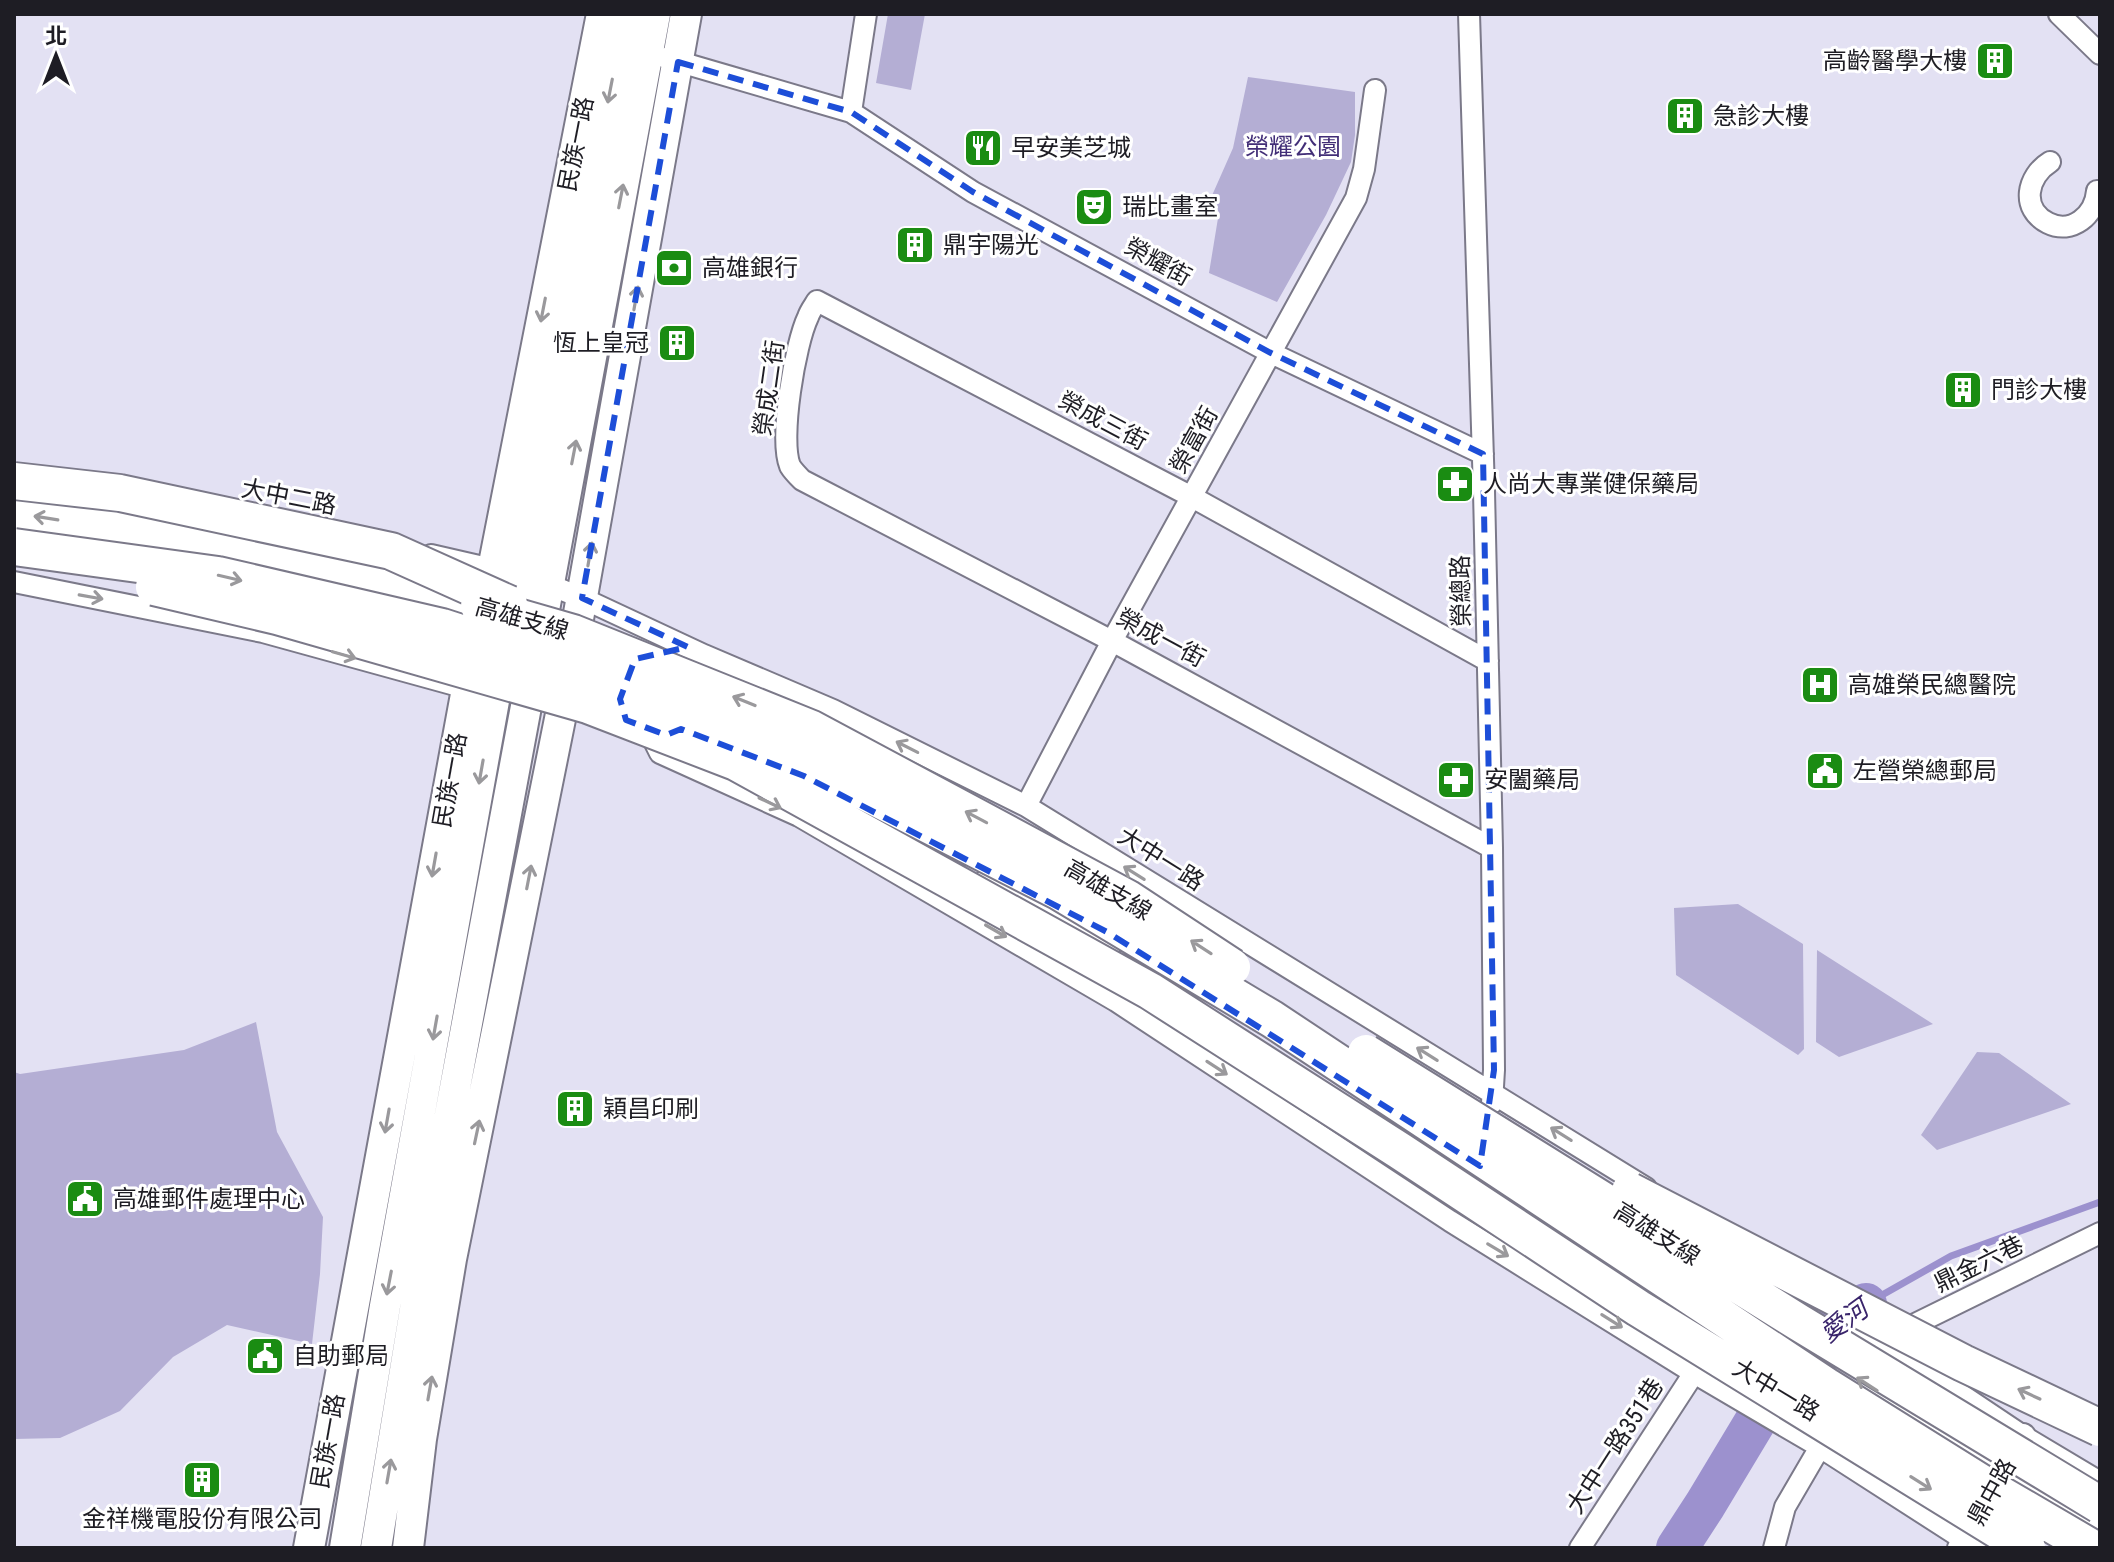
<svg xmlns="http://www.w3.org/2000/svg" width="2114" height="1562" font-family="'Roboto Condensed','Noto Sans TC',sans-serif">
<rect width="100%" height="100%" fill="#e3e1f3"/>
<!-- green -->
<path fill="#b4aed4" d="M888,14H925L911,90L876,83Z
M1248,77L1355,92V135L1351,162L1326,215L1277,302L1209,273L1219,212L1210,200L1233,148Z
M1738,904L1803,944L1804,1049L1798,1055L1676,975L1674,908Z
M1817,950L1933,1024L1839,1057L1816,1042Z
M256,1022L277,1132L323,1217L320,1274L312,1344L227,1325L173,1357L120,1411L60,1438L14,1439V1072L20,1074L184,1050Z
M1977,1052L1999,1053L2071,1104L1937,1150L1921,1135Z"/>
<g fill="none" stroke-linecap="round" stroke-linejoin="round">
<!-- stream -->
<path stroke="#9c91ce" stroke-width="7" d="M1868,1303L1951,1256L2100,1202"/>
<!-- river -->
<path stroke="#9c91ce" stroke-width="42" d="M1677,1548L1705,1505L1779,1382L1818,1338L1866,1304"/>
<defs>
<path id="minor" d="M1469,14L1484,491L1492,848L1494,1070L1492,1103
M2059,14L2100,54
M666,58L851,112L973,192L1271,353L1483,454
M851,112L866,14
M2050,162C2027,176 2020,209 2048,223C2072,235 2095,215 2097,191
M431,555L505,572
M540,581L582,598L704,655L833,710L1026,806L1646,1188
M14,582L263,632L477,691
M1488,661L1192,497L817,301C814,306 810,311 808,317C795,344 779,439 790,466C793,471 798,476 802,480L1112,641L1492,848
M654,741L660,753L799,816L1116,1001L1450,1221L1694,1373L1820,1447L1977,1548
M1026,806L1112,641L1356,198L1364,169L1375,90
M1860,1327L2023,1436L2100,1482
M1899,1332L2100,1233
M1869,1385L2018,1479
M1580,1548L1694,1373
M1774,1548L1785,1507L1820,1447"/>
<path id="tertiary" d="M1960,1548L2006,1472L2023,1436"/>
<path id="primary" d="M309,1548L467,689L493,569L602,14
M345,1548L385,1306L495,695L526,550L625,14
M376,1548L424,1254L655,14
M408,1548L421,1439L451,1259L561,714L686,14"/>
<path id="motorway" d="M14,514L161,535L282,559L479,606
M992,885L1104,941
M2028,1485L2100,1529"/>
</defs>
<!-- minor casing -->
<use href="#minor" stroke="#7b7989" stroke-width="24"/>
<!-- tertiary casing -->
<use href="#tertiary" stroke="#7b7989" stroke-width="28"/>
<!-- primary casing -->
<use href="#primary" stroke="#7b7989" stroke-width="34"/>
<!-- motorway casing -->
<use href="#motorway" stroke="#7b7989" stroke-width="40"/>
<!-- minor -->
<use href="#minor" stroke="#fff" stroke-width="20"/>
<!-- tertiary -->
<use href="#tertiary" stroke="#fff" stroke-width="24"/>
<!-- primary -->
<use href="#primary" stroke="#fff" stroke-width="30"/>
<!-- motorway -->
<use href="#motorway" stroke="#fff" stroke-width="36"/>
<defs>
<path id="motorway-bridge" d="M14,481L120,493L391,551L509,604
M14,547L218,575L442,627L662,698L804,761L1060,892L1272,1019L1826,1386L1991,1489L2092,1548
M154,587L277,616L588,705L736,762L1150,991L1400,1151L1638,1308L2027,1548
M479,606L573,633L812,729L1127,898L1232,967
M1366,1053L1798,1322L2100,1505
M1630,1191L1963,1363L2100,1428"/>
</defs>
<!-- motorway-bridge casing -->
<use href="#motorway-bridge" stroke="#7b7989" stroke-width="40" stroke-linecap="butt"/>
<!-- motorway-bridge -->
<use href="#motorway-bridge" stroke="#fff" stroke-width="36"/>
</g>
<!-- one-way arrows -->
<defs><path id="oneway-shaft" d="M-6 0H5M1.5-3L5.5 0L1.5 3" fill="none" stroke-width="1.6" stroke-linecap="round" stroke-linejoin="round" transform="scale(2)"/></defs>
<g stroke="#9a999c">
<use href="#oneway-shaft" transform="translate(610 91) rotate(101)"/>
<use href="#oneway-shaft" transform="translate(621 196) rotate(-79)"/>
<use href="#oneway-shaft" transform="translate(636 298) rotate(-80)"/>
<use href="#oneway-shaft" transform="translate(543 310) rotate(101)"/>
<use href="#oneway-shaft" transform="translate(574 452) rotate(-79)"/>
<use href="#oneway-shaft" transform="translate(46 518) rotate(-171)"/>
<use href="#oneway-shaft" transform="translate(590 554) rotate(-80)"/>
<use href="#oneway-shaft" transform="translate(230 578) rotate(13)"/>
<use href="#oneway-shaft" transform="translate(91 597) rotate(10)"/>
<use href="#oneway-shaft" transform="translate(344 655) rotate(16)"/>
<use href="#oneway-shaft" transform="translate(744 701) rotate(-158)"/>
<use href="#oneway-shaft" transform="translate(907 747) rotate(-153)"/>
<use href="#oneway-shaft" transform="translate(481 772) rotate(100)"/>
<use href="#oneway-shaft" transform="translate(770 803) rotate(25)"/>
<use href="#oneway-shaft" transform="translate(976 817) rotate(-152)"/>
<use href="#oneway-shaft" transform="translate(434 865) rotate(100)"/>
<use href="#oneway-shaft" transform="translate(1134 873) rotate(-148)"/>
<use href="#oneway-shaft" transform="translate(529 877) rotate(-79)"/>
<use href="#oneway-shaft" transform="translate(996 931) rotate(30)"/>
<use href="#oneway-shaft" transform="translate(1201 947) rotate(-147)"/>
<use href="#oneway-shaft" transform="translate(435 1028) rotate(100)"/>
<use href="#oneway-shaft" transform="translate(1427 1054) rotate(-148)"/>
<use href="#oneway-shaft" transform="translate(1217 1068) rotate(33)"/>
<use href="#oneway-shaft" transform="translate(387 1121) rotate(100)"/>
<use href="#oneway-shaft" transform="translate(477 1132) rotate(-78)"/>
<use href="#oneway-shaft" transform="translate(1561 1134) rotate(-148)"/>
<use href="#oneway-shaft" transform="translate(1498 1250) rotate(31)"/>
<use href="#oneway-shaft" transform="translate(389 1283) rotate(101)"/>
<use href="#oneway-shaft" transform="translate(1612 1321) rotate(32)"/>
<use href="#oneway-shaft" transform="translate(1867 1384) rotate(-147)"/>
<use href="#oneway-shaft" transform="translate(430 1388) rotate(-80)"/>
<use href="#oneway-shaft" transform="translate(2029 1394) rotate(-155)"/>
<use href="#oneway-shaft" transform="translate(389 1471) rotate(-80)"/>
<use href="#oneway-shaft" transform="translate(1921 1483) rotate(32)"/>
</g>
<!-- marked area -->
<path fill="none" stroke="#1d4ed8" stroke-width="6" stroke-dasharray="16 10" stroke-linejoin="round" d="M678,62L851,112L973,192L1271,353L1483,454L1494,1070L1480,1166L1107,932L804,776L681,729L666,735L626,720L620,699L635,659L688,647L582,598Z"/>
<!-- icons -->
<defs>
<symbol id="building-square" viewBox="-11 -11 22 22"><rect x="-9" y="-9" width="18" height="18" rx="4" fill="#1a8c12" stroke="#fff"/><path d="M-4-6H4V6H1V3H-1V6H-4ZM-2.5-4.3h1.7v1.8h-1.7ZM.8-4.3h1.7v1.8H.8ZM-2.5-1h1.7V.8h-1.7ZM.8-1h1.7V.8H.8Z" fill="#fff"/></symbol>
<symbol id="restaurant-square" viewBox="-11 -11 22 22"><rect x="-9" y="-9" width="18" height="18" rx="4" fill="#1a8c12" stroke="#fff"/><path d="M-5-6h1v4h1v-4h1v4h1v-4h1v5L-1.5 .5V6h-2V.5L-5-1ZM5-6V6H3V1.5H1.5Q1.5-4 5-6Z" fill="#fff"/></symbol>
<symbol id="theatre-square" viewBox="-11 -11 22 22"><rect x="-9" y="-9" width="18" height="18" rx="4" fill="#1a8c12" stroke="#fff"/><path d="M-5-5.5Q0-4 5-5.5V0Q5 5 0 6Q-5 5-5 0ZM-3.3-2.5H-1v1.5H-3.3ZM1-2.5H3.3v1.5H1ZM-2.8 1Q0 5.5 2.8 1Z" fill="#fff"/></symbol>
<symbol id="bank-square" viewBox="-11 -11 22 22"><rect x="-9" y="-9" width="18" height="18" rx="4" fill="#1a8c12" stroke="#fff"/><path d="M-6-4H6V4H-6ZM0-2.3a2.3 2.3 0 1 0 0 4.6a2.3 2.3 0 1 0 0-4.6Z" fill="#fff"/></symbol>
<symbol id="pharmacy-square" viewBox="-11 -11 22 22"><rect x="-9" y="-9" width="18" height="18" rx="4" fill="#1a8c12" stroke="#fff"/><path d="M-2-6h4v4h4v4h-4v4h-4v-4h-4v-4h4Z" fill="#fff"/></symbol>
<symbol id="hospital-square" viewBox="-11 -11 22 22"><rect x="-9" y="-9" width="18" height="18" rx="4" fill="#1a8c12" stroke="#fff"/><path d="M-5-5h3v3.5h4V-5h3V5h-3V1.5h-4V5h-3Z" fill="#fff"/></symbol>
<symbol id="civic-square" viewBox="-11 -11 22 22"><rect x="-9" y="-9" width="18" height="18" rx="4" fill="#1a8c12" stroke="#fff"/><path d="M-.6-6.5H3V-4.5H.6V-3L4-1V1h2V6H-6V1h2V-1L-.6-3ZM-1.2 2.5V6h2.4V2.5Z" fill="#fff"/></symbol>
</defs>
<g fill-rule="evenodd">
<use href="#building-square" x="1973" y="39" width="44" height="44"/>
<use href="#building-square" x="1663" y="94" width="44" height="44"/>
<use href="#restaurant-square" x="961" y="126" width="44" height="44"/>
<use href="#theatre-square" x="1072" y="185" width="44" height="44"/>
<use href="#building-square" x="893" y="223" width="44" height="44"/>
<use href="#bank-square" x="652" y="246" width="44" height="44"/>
<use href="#building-square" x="655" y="321" width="44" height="44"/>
<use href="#building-square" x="1941" y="368" width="44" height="44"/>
<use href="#pharmacy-square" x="1433" y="462" width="44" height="44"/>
<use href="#hospital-square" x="1798" y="663" width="44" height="44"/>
<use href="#civic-square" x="1803" y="749" width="44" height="44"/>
<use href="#pharmacy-square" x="1434" y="758" width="44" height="44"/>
<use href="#building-square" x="553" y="1087" width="44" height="44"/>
<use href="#civic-square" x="63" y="1177" width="44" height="44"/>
<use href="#civic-square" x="243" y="1334" width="44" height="44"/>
<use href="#building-square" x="180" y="1458" width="44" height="44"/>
</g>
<g text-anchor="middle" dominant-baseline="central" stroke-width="6" stroke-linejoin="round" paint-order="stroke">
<!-- poi labels -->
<g font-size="24" fill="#1e1d24" stroke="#fff" text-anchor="start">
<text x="1967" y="61" text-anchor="end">高齡醫學大樓</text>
<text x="1713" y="116">急診大樓</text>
<text x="1011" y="148">早安美芝城</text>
<text x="1122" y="207">瑞比畫室</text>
<text x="943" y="245">鼎宇陽光</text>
<text x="702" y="268">高雄銀行</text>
<text x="649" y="343" text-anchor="end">恆上皇冠</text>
<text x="1991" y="390">門診大樓</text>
<text x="1483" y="484">人尚大專業健保藥局</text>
<text x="1848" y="685">高雄榮民總醫院</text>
<text x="1853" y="771">左營榮總郵局</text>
<text x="1484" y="780">安闔藥局</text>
<text x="603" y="1109">穎昌印刷</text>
<text x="113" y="1199">高雄郵件處理中心</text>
<text x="293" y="1356">自助郵局</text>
<text x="202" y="1519" text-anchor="middle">金祥機電股份有限公司</text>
</g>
<!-- street labels -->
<g font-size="24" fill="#1e1d24" stroke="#fff">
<text transform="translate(576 144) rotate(-79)">民族一路</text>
<text transform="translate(1158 262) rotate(29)">榮耀街</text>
<text transform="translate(769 388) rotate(-82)">榮成二街</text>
<text transform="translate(1103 421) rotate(28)">榮成三街</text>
<text transform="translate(1194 440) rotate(-61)">榮富街</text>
<text transform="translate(289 497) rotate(11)">大中二路</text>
<text transform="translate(1461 591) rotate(-91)">榮總路</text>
<text transform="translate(522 619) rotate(16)">高雄支線</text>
<text transform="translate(1161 638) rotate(28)">榮成一街</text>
<text transform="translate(450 780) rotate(-80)">民族一路</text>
<text transform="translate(1161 859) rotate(32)">大中一路</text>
<text transform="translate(1108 890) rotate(30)">高雄支線</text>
<text transform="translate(1657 1234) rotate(32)">高雄支線</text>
<text transform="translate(1979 1264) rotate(-26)">鼎金六巷</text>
<text transform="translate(1776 1390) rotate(31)">大中一路</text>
<text transform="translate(328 1441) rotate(-80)">民族一路</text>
<text transform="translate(1615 1446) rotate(-57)">大中一路351巷</text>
<text transform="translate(1992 1492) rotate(-61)">鼎中路</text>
</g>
<!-- park labels -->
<g font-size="24" fill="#422e77" stroke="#fff">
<text x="1293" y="147">榮耀公園</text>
</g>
<!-- water labels -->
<g font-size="26" font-style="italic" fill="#39246b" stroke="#fff">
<text transform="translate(1844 1321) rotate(-36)">愛河</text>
</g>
</g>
<!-- border -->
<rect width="2114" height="1562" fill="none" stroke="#1e1d24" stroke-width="32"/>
<!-- north arrow -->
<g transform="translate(56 56)" stroke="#ffffff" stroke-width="6" paint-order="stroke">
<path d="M0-6L14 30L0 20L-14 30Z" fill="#1e1d24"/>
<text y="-12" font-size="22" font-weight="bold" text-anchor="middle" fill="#1e1d24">北</text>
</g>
</svg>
